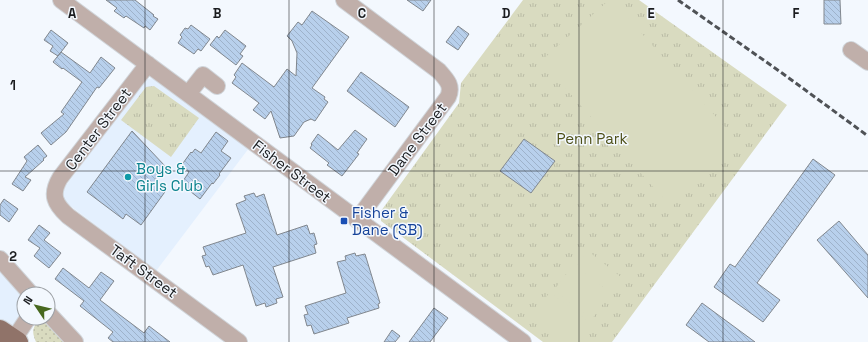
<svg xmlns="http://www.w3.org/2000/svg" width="868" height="342" font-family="'Space Grotesk',sans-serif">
<defs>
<pattern id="grass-dots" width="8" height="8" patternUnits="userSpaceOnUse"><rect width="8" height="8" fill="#d9dbc0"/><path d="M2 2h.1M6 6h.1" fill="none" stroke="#babba5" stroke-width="1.8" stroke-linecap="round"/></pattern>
<pattern id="park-tufts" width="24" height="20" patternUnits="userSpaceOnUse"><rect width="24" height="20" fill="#d9dbc0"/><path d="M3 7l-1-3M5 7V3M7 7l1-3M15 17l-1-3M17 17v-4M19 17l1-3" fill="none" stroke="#babba5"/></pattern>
<pattern id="building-back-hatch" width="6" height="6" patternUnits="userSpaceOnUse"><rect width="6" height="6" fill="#b8d0ec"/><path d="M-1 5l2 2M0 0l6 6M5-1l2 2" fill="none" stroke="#9eb2ca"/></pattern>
</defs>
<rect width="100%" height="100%" fill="#f3f8fe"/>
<!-- built -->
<path fill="#e4f0fe" d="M153,78L157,80L249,148L156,271L68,204L64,200L63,194L65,187L143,82L148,79Z
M0,259L24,294V318L21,328L0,330Z"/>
<!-- grass -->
<path fill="url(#grass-dots)" d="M40,318H48L69,342H36C31,330 33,328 40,318Z"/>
<!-- park -->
<path fill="url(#park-tufts)" d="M523,0H639L787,105L612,342H543L381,221V211L459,103L461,83Z
M154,86L199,118L171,157L121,120L146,87Z"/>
<!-- pitch -->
<path fill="#d9dbc0" d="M609,0H612L741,145L671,207L541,61Z
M588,251L621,277L609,292L576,266Z
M571,268L608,297L592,319L554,290Z
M550,292L590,323L575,342H571L534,313Z"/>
<!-- building -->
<path fill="url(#building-back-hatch)" stroke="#81878e" d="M106,0H135L154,15L153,16L158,19L150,30L145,26L144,28L126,16L124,18L114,11L117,8Z
M407,0H431L423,11Z
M824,0H840L841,24H824Z
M312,11L349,37L312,88L325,97L324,99L328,102L315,121L311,119L304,122L294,136L280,138L271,111L265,119L253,110L259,103L232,83L236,77L234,75L242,63L274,87L287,69L296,76L297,53L292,41L287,36L298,22L302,25Z
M191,25L210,39L201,51L198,49L194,54L178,43L182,37L180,35L185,28L188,29Z
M458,26L469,34L458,50L446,42Z
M51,30L68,43L58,56L50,51L53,46L44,40Z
M225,30L246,46L240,54L243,56L236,65L210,45L217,36L219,38Z
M61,52L90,73L101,57L115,68L99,88L97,87L66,132L51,145L41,133L64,114L61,112L82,82L63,68L62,69L53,62Z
M361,72L409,107L395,127L347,91Z
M355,130L367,139L357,153L359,154L342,176L327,165L329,163L310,148L312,145L311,144L318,134L338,150Z
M132,131L165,166L155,180L167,189L141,225L126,214L123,219L87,192Z
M216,132L228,141L221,151L231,158L219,174L220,175L213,184L212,183L200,199L181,184L189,172L181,166L191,152L192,153L195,149L201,153Z
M524,139L555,161L531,193L500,171Z
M38,145L47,156L43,159L44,160L25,177L31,180L23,191L12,184L27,161L24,157Z
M813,159L835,175L757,283L780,300L763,322L714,287L730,264L735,267Z
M254,193L256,197L264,194L277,235L307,225L310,234L314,233L317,244L314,245L316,253L273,267L283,297L276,299L277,303L266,307L265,303L256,306L243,265L213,275L209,266L206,267L202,256L206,255L203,247L246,233L236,204L246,200L244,196Z
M4,199L18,209L9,222L0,215V205Z
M839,221L868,255V298L817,240Z
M39,225L50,233L44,240L61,253L49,268L34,256L40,248L28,240Z
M355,253L356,256L365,254L380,303L378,304L379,308L347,318L349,323L314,334L311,325L307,326L304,315L308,314L305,306L346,293L337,262L346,260L345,256Z
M63,268L89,288L101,272L114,281L100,300L144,333L149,326L170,342H113L108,338L113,332L80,306L84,301L55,279Z
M702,303L755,342H709L686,325Z
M434,308L448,318L430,342H409Z
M392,330L400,336L395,342H384Z"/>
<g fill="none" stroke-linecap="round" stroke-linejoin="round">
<defs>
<path id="minor" d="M61,0L523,342
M344,0L439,71C447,80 453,86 448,97L357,220
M851,50L868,62
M148,64L60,178C50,195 55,204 68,216L239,342
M188,94L203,75L217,86
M0,259L31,294
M48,313L75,342
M12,342L28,318"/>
<path id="major" d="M0,330L18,342"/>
</defs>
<!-- minor casing -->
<use href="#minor" stroke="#d0d5da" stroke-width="18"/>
<!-- major casing -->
<use href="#major" stroke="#d0d5da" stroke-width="22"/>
<!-- minor -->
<use href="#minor" stroke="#c0afaa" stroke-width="16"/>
<!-- major -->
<use href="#major" stroke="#907369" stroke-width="20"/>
<!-- rail -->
<path stroke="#4f5256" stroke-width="3" stroke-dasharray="6 3" stroke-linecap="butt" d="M678,0L782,73L868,136"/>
</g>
<!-- grid -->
<path fill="none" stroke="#1a1c1f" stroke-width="1" stroke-opacity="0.55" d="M145,0V342M289,0V342M434,0V342M579,0V342M723,0V342M0,171H868"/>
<!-- markers -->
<circle fill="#0f9aa8" stroke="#f3f8fe" stroke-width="1.5" cx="128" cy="177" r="4"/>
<rect fill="#1a4fb4" stroke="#f3f8fe" stroke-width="1.5" x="340" y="217" width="8" height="8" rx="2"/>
<g text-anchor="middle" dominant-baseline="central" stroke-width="3" stroke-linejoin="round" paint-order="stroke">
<!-- street labels -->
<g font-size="15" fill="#1a1c1f" stroke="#f3f8fe">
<text transform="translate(98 129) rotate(-53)">Center Street</text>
<text transform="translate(417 139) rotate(-53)">Dane Street</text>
<text transform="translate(292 171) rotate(37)">Fisher Street</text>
<text transform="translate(144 271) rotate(36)">Taft Street</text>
</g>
<!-- park labels -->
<g font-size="15" fill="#4d4f17" stroke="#f3f8fe">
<text x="592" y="138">Penn Park</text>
</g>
<!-- culture labels -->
<g font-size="15" fill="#0d838f" stroke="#f3f8fe" text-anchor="start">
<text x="136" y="168">Boys &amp;<tspan x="136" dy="17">Girls Club</tspan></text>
</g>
<!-- transit labels -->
<g font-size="15" fill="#164399" stroke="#f3f8fe" text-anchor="start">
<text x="352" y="212">Fisher &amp;<tspan x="352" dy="17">Dane (SB)</tspan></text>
</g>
</g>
<g font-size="13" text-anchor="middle" font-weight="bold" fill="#1a1c1f" stroke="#f3f8fe" stroke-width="3" stroke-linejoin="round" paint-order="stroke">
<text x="72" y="18">A</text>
<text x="217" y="18">B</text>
<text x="362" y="18">C</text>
<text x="506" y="18">D</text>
<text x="651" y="18">E</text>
<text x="796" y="18">F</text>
<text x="13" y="90">1</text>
<text x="13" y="261">2</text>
</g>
<!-- north arrow -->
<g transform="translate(36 306) rotate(305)"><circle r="19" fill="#f3f8fe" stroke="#9ca0a5"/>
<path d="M0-3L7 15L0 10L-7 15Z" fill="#47681f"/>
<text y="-6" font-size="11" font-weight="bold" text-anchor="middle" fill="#1a1c1f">N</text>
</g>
</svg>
